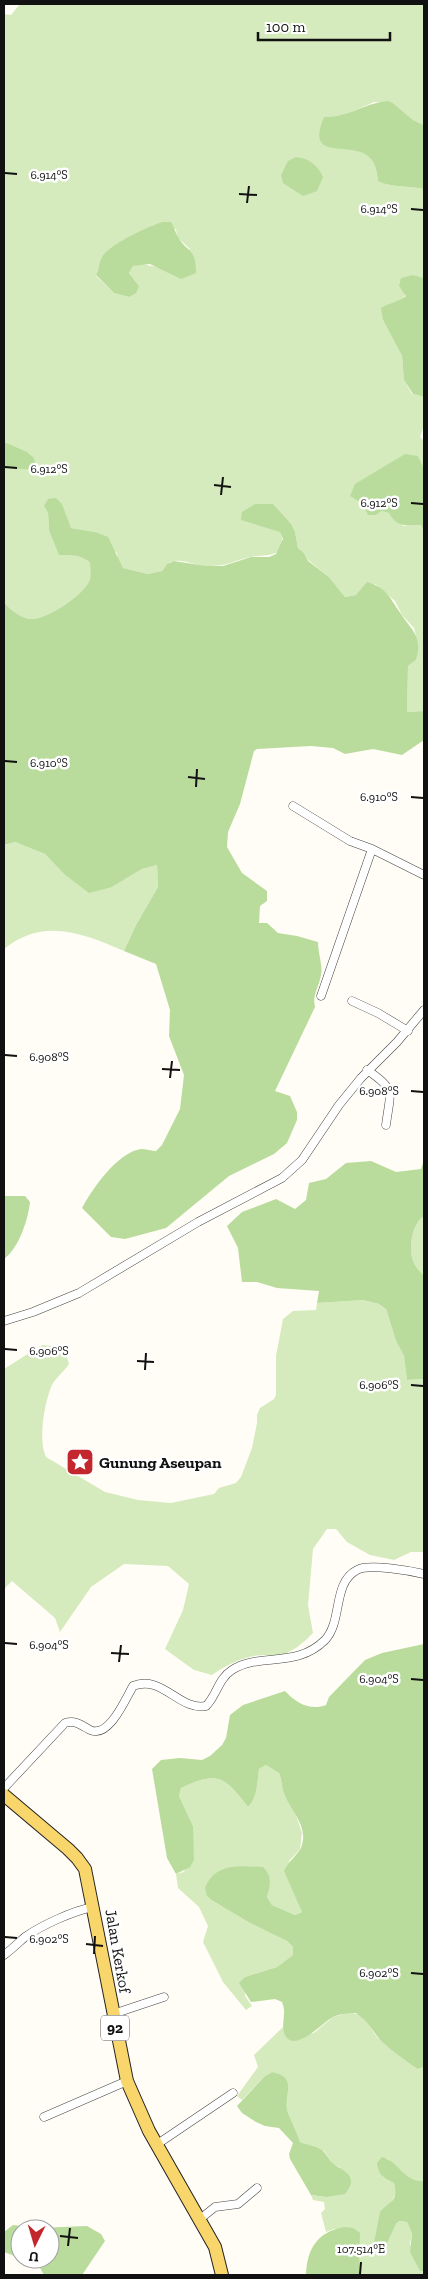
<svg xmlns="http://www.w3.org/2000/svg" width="428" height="2279" font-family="'Zilla Slab',serif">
<rect width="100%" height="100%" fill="#fffdf5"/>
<!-- green -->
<path fill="#d5ebbd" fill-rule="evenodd" d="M20,4H424V125L413,120L393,103L374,102L338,118L324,117L325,146C339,148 360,148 371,158C376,163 377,174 378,181C387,187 411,186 424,189V278L413,275C408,291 406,303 388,304L383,320L402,356L404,380L412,394L424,397V426L420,437L424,441V468L418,456L381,511L389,513L404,526L421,525L424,532V711L407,712L408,666L416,660L418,644L414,628L402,615L395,601L375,584L356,595L345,597L329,577L308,560L304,553L298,548L295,532L280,531C290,559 266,554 250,557C233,561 228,566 208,566C197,566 184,559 174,561C168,562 165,566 162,571L148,574L123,568L118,561L117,553L95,532L71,528L66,521V513L44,506L48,513L49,530L90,563C90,568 91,574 90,579C86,594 45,621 30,619C21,618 9,609 4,602V468L33,470L11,446L4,442V14L11,15ZM154,225L176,229L177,237L190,249L157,267L141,264L133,266L129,273L139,286L129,297L114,293L96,276L102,257L108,251Z
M15,842L45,854L64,874L112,887L142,869L157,865L158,887L136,925L124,951C83,933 43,917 4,949V845Z
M424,1216V1276C421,1272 416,1268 414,1263C408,1251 411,1224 424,1216Z
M363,1300L379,1304L386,1309L396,1341L404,1356L407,1380L424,1379V1552H411L394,1560L370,1555L347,1542L336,1529H327L313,1549L308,1605L313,1633C302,1644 293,1652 278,1656C273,1657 270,1655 266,1655C248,1654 226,1665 212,1675L194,1670L165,1649L183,1610L189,1584L168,1566L124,1564L91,1587L60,1632L55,1618L12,1581L4,1589V1369L42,1345L64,1347L69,1364C64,1372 56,1377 52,1385C44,1403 38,1440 46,1457L105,1492L138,1500L171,1503L214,1494L219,1488L236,1483L241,1477L252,1448L257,1423V1415L260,1408L274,1399L276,1395V1356L283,1319L293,1311L316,1310L317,1303Z
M266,1765L279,1773L285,1796L294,1809L302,1833L300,1849L289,1861L295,1892L302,1912L295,1915L272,1905L267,1897L270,1881L213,1901L250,1923L287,1941L293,1947V1955L277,1967L245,1977V1996L252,2006L246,2010L223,1982L203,1942L208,1926L199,1907L178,1888L176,1874L184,1872L192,1843L193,1826L179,1796L181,1788C218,1771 224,1776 248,1807C258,1796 257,1782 259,1769Z
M348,2013C369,2012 369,2030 379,2039C392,2049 405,2059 418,2069L424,2067V2181C408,2181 398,2169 387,2158L383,2177L394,2183L396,2192L390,2206L382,2209L384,2250L396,2224L399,2221L407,2222L412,2232L410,2244L420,2271H424V2275H359L358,2266L360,2249L353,2228L334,2229L326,2232L321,2213L325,2209L324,2202L313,2200L311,2195L326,2197L341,2168L333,2164L324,2151L300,2142C297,2132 292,2123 288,2113C282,2096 300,2077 272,2072L265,2076L242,2100L237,2096L258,2067L254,2055L283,2027L285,2035L314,2033L333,2017Z"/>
<!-- forest -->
<path fill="#b9dc9c" d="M388,101L393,103L413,120L424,125V189C411,186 387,187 378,181C377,174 376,164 371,159C352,138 304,165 324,117C348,118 364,103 388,101Z
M296,157C308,158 318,165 323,177L317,191L303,196L283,183L281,175L288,161Z
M163,222H171C175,228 175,232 178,237C187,253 196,247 196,273L181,279L150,264L133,266L129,273L139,286L136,293L129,297L114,293L96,275C99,270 99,262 102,257C108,245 151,225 163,222Z
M413,275L424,278V397L413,394L404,380L402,356L383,320L381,308C390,302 397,303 406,296L399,286L401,278Z
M4,442L27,452L34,458L36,466L33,470L4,468Z
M405,454L418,456L424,468V532L421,525C407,526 396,527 389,513L381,511L376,515H368L363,504L350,496L355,484Z
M56,498L62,504L71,528L95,532L108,537L123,568L148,574L162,571L167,564L174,561L206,566H223L251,557H269L276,554L283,539L280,532L241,520L242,512L255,504H273L291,524L295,532L298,548L304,553L308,561L329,577L345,597L356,595L367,582C388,588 390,599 401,614C412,631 423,636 416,660L408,666L407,712L424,711V740L402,755L373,749L345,754L333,748L311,746L257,749L254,751L240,804L228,832L227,847L242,873L267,891V901L260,906L259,923H267L278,933L297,936L318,942C318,953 323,966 321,975C319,987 312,995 315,1007L275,1091L290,1096L297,1112V1120L287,1143L274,1154L229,1176L166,1228L125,1239L111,1237L82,1208C92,1189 118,1152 141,1149C146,1149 152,1151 156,1151L162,1145L180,1109L184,1075L169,1036L170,1010L156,964L124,951L136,925L158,887L157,865L142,869L112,887L89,893L64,874L45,854L15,842L4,845V602C9,609 21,618 30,619C45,621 86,594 90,579C91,574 90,568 90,563C81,554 71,555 59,555L49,530L48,513L44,506L48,499Z
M424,1160V1216C411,1224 408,1251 414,1263C416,1268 421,1272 424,1276V1379L407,1380L404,1356L396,1341L386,1309L379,1304L363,1300L317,1303L319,1291L277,1288L257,1282H242L238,1248L227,1226L242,1212L276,1199L295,1209L306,1200L309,1183L326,1179L346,1163L371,1161L396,1172L421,1169Z
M4,1196H25L30,1202C28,1220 19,1248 4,1259Z
M424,1644V2067L418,2069C409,2063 382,2044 377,2036C369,2025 368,2022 356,2013C348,2013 340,2014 333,2017C323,2022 293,2056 284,2033C281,2023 287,2013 282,2002L275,1999L251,2002L239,1983L245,1977L277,1967L293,1955V1947L287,1941L250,1923L213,1901L207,1896L205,1888C215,1862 241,1866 263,1867C273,1877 270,1885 267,1897L272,1905L295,1915L302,1912L284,1871C288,1862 298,1854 301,1848C309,1828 293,1813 285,1796C282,1789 282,1781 279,1773L266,1765L259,1769C257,1783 258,1796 248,1807C224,1776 218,1771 181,1788L179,1796L193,1826L194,1860L190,1867L176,1874L167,1858L152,1769L161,1760L180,1758L202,1760L210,1756L222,1745L226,1738L230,1715L243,1705L285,1691C296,1703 310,1711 326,1705L329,1697L365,1660L382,1653Z
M272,2072C300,2077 282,2096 288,2113C292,2123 297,2132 300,2142C307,2145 316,2146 322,2150C327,2154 329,2161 335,2165C348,2173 358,2178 345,2194L326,2197L311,2195L290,2159L289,2154L293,2143L279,2128L265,2126L256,2122L242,2113L237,2106L265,2076Z
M382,2157C400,2162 402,2181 424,2181V2271H420L410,2252L412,2233L407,2222L399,2221L396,2224L384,2250L376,2246L374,2243L380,2212C388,2201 399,2204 394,2183C384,2178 378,2175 377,2163Z
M13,2225L37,2228L87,2226L101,2234L105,2241L82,2275H44L39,2266L24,2259H50V2229H20V2258L4,2252V2232Z
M344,2227L353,2228L360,2233L359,2275H306C307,2249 317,2232 344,2227Z"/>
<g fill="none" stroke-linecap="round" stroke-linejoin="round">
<defs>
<path id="minor" d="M293,806L350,841L372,849L424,875
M321,996L372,849
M352,1001L378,1013L408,1031
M367,1070C397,1090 390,1092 386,1125
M4,1321L33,1312L79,1293L198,1222L282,1178L302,1160L339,1105L361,1078L397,1042L424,1010
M4,1788L65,1723C76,1720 81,1725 90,1730C109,1739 126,1698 133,1686C162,1674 179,1711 206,1706C217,1695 218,1679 232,1670C260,1652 296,1669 325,1640C343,1621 332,1583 357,1570C368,1563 411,1571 424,1574
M4,1955C11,1950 18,1943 25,1937C42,1925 73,1911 93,1907
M113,2014L164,1997
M44,2117L127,2081
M156,2145L233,2093
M200,2219L215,2207L238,2204L257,2188"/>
<path id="primary" d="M4,1795L68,1849L77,1858L85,1869L127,2081L149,2131L215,2247L222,2275"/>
</defs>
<!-- minor casing -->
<use href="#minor" stroke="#444" stroke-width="9"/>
<!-- primary casing -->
<use href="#primary" stroke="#222" stroke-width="14"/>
<!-- minor -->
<use href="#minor" stroke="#fff" stroke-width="8"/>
<!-- primary -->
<use href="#primary" stroke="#f9d66b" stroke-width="12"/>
</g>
<!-- ticks -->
<path fill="none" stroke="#111" stroke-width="2" d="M5,173L17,174M239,194L257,195M247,203L249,186M411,209L423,210M5,467L17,468M214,485L231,487M221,495L223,477M411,503L423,504M5,761L17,762M188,777L205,779M196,787L197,769M411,797L423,798M5,1055L17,1056M162,1069L180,1070M170,1078L172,1061M411,1091L423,1092M5,1349L17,1350M137,1361L154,1362M145,1370L146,1353M411,1385L423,1386M5,1643L17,1644M111,1653L129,1654M119,1662L121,1645M411,1679L423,1680M5,1937L17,1938M86,1944L103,1946M94,1954L95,1936M411,1973L423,1974M60,2236L78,2238M68,2246L70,2228M360,2274L361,2262"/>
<!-- icons -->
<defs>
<symbol id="sight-square" viewBox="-11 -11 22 22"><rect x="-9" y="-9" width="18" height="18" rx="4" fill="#c4262e" stroke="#fff"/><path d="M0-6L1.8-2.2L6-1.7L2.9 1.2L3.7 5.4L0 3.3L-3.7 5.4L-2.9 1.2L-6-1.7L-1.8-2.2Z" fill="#fff"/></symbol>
</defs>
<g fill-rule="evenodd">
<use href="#sight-square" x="64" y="1446" width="32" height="32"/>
</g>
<g text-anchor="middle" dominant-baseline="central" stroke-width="5" stroke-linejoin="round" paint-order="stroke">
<!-- shield labels -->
<rect fill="#fff" stroke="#585858" stroke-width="1" x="101" y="2015.5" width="28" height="25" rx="4"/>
<g font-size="15" font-weight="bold" fill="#111">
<text x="115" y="2028">92</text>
</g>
<!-- poi labels -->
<g font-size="16" font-weight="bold" fill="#111" stroke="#fff" text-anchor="start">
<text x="99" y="1462">Gunung Aseupan</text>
</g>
<!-- street labels -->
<g font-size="16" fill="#111" stroke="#fff">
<text transform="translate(118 1951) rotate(80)">Jalan Kerkof</text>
</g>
</g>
<g font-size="12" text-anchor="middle" fill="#111" stroke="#fff" stroke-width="5" stroke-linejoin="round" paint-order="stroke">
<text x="49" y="179">6.914°S</text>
<text x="379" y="213">6.914°S</text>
<text x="49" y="473">6.912°S</text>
<text x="379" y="507">6.912°S</text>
<text x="49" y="767">6.910°S</text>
<text x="379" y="801">6.910°S</text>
<text x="49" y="1061">6.908°S</text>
<text x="379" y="1095">6.908°S</text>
<text x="49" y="1355">6.906°S</text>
<text x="379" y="1389">6.906°S</text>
<text x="49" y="1649">6.904°S</text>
<text x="379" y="1683">6.904°S</text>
<text x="49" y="1943">6.902°S</text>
<text x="379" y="1977">6.902°S</text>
<text x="361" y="2253">107.514°E</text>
</g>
<!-- border -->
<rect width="428" height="2279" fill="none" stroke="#111111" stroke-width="10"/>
<!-- north arrow -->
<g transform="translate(35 2244) rotate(185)"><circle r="24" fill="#ffffff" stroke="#a0a0a0"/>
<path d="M0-4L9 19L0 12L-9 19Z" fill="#c4262e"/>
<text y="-8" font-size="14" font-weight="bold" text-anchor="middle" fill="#111111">U</text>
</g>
<!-- scale -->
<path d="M258 32v8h132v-8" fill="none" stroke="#111111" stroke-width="2.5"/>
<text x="266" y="32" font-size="15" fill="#111111" stroke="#ffffff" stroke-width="4" paint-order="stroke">100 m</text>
</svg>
